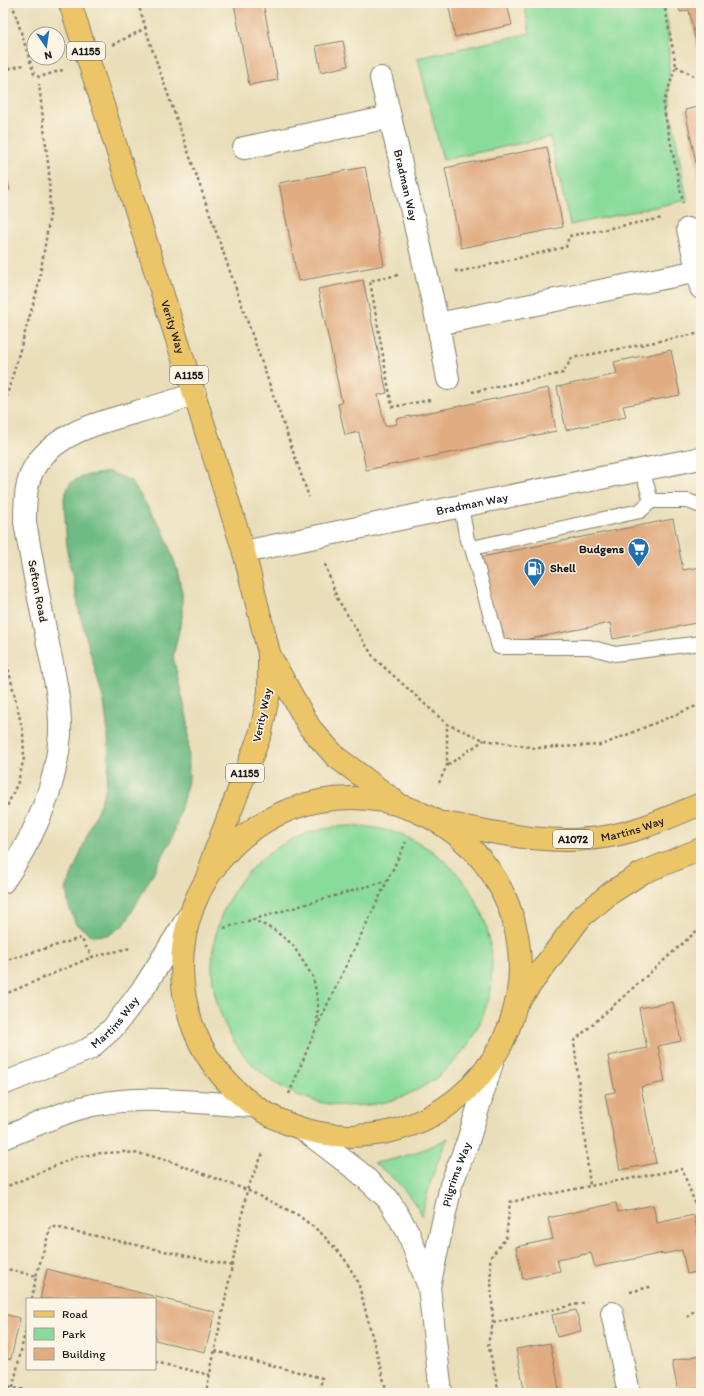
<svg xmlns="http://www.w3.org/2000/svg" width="704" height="1396" font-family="Itim,sans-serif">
<rect width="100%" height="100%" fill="#fcf5e5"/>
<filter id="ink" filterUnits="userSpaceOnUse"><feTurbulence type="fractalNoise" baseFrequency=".025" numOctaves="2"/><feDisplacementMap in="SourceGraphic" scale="8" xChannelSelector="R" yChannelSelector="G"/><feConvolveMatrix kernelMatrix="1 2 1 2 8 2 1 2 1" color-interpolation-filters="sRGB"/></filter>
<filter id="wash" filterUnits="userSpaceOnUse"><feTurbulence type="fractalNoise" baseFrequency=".012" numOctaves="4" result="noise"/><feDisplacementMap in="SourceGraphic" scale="16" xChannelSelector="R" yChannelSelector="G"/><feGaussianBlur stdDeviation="0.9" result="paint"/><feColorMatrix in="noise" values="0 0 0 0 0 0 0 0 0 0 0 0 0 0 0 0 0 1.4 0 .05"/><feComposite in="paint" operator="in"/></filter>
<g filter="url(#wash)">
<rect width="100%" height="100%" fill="#e9deb9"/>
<!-- green -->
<path fill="#89db9b" stroke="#527c5c" d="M524,3H663L668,23L670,107L687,200L570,225L550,137L443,160L418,58L530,33Z
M212 966a140 140 0 1 1 280 0a140 140 0 1 1-280 0Z
M448,1138C435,1164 428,1188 422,1216C410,1193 395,1178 374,1163C401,1159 424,1150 448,1138Z"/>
<!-- forest -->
<path fill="#6ebb83" stroke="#456c50" d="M110,472L131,481L163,530L177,569L182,593V617L173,657L188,722L189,777L173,837L125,924L109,935L93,936L76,924L69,907L66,889L105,791L109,763L108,733L104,702L81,619L67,550L64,498L70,483L83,476Z"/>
<g id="blocks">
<!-- building -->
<path fill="#e1ac81" d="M234,3H263L278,80L249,85Z
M306,3H329V4L307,8Z
M448,3H507L512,25L455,37Z
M679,3H701V55L699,56L689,10L680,12Z
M343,41L348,66L321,72L316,46Z
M701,106V182H700L685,110Z
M547,147L563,227L461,248L445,168Z
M3,161L10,190L3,191Z
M365,167L384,265L298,281L279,183Z
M363,280L387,393L378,395L385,426L397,424L396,419L548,388L556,431L366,470L359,432L345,435L338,404L342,403L318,289Z
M671,350L680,395L623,406L626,417L566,430L557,387L617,374L614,362Z
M673,519L683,570L701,567V622L613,639L610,623L499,645L481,557Z
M673,1002L681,1041L658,1046L665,1082L641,1087L656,1163L620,1170L605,1094L615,1092L608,1056L647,1048L639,1008Z
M616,1203L618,1212L653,1205L657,1223L694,1215L701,1247V1271L687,1274L682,1250L663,1254V1253L595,1267L591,1253L557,1260L560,1271L523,1279L516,1247L553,1239L548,1218Z
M47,1269L215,1312L205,1352L155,1340V1299H40Z
M576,1310L581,1331L557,1337L552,1315Z
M3,1314L20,1318L11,1359L3,1357Z
M550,1343L560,1393H525L516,1349Z
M701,1355V1388L678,1392L672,1361Z"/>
</g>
</g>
<g filter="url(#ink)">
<use href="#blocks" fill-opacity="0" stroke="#827d6a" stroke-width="1"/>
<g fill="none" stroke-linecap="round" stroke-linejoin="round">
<defs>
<path id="service" d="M651,501H688L701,506
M461,506L467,540L472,548L640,511L651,501L642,469
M472,548L499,647H589L615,654L701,643"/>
<g id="minor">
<path id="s1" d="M381,78L438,324L448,379"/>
<path d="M244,148L390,117"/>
<path d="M688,229L701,288"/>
<path d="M438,324L698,271"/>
<path id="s2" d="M244,552L461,506L701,458"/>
<path d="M3,882C34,838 56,789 60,734C61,704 54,673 48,644C40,604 32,563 25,522C25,503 25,480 37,463C60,432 98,423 133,413C154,407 175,401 195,394"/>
<path d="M612,1313L629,1393"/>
</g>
<g id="tertiary">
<path id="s3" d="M3,1084L89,1049L113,1028L145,986L189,916"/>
<path d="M304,1130L359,1172L388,1199L408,1232L429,1287L441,1393"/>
<path d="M3,1138C27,1129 52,1117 77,1109C134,1092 195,1103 253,1106"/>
<path id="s4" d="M429,1287L451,1185L468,1141L492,1063"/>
</g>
<g id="primary">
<path id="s5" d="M101,99L244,552L269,653V692L261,732L210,865"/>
<path d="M269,654L310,728L336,757L395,801"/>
<circle cx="351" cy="967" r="169"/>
<path id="s6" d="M445,823C497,833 550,846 604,837C638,832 669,817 701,804"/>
<path d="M519,1000L581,917L612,892L642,873L701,849"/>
</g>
</defs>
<!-- service casing -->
<use href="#service" stroke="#827d6a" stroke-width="16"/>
<!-- minor casing -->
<use href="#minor" stroke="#827d6a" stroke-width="24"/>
<!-- tertiary casing -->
<use href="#tertiary" stroke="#827d6a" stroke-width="24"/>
<!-- primary casing -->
<use href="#primary" stroke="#827d6a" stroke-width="24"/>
<!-- path -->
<path stroke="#827d6a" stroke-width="2.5" stroke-dasharray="3 3" stroke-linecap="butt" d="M12,3L34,74L39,77L63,70
M138,3L151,46L309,497
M664,3L676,66L663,105L683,203
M112,45L146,28
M676,66L701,80
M3,70L24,65
M455,270L458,272L566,247L569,236L663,218
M398,275L370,281L392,407L430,400
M472,392L563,373L572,358L701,333
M3,409L38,287L50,215L49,172L39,84
M325,564L337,598L374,658L447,724L484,740L536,748L602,745L701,704
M3,646L23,732L24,758L18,782L3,815
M448,765L484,740
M439,783L447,765V724
M252,919L274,930L292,944L313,977L318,1002L317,1024
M701,927L574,1041L590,1186L682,1169L701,1219
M224,928L386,881
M3,961L81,938L92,957
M3,995L92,957L130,948
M289,1094L317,1026L406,842
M3,1188L76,1157L102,1153L125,1152L148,1155L172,1162L247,1190L298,1215L321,1233L344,1258L358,1282L387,1393
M232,1266L247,1190L263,1153
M3,1268L36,1276
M630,1292L653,1286
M32,1299L36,1276L51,1226L232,1266L206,1393
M687,1317L701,1305
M493,1323L587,1302
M215,1351L322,1378L319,1393
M155,1362L210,1375
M3,1385L39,1393
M14,1393L13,1387L27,1324
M499,1393L488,1343L493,1323L490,1258L506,1238L510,1202L590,1186"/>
<!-- service -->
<use href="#service" stroke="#fff" stroke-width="14"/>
<!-- minor -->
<use href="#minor" stroke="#fff" stroke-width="22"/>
<!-- tertiary -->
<use href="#tertiary" stroke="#fff" stroke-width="22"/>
<!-- primary -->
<use href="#primary" stroke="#edc569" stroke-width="22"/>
<defs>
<path id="primary-bridge" d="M70,3L101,99"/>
</defs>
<!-- primary-bridge casing -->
<use href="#primary-bridge" stroke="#827d6a" stroke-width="24" stroke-linecap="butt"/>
<!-- primary-bridge -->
<use href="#primary-bridge" stroke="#edc569" stroke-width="22"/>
</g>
</g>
<!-- icons -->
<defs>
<symbol id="supermarket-pin" viewBox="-11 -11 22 30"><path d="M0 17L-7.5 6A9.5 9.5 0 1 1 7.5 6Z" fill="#1f6fb2" stroke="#fcf5e5"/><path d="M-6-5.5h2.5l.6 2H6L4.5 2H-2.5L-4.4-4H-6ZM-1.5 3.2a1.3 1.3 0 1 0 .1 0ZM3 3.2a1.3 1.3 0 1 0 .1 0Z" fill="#fff"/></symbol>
<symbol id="fuel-pin" viewBox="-11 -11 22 30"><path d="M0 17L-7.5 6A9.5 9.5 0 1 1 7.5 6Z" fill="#1f6fb2" stroke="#fcf5e5"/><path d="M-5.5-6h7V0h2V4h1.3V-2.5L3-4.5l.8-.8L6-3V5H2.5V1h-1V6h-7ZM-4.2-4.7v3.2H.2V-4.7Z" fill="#fff"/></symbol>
</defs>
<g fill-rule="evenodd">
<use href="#supermarket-pin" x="626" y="536" width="25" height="34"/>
<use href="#fuel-pin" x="522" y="556" width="25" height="34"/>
</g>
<g text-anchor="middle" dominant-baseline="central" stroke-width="3" stroke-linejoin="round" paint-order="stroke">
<!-- shield labels -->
<g fill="#fcf5e5" stroke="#5f5d58" stroke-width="1">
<rect x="67" y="42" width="38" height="18" rx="3"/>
<rect x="170" y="366" width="38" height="18" rx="3"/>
<rect x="226" y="764" width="38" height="18" rx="3"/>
<rect x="553" y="830" width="40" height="18" rx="3"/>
</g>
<g font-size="11" font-weight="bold" fill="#1c1c1c">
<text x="86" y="51">A1155</text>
<text x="189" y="375">A1155</text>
<text x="245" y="773">A1155</text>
<text x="573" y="839">A1072</text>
</g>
<!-- street labels -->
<g font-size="12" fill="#1c1c1c" stroke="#fcf5e5">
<text stroke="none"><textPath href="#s1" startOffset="110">Bradman Way</textPath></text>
<text stroke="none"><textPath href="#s5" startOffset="239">Verity Way</textPath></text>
<text stroke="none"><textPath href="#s2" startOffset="233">Bradman Way</textPath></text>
<text transform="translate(38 591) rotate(79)">Sefton Road</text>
<text transform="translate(262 715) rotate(-78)">Verity Way</text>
<text stroke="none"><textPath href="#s6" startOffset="190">Martins Way</textPath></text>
<text stroke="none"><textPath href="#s3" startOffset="130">Martins Way</textPath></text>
<text stroke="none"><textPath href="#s4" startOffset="116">Pilgrims Way</textPath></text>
</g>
<!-- poi labels -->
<g font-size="12" font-weight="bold" fill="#1c1c1c" stroke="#fcf5e5" text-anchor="end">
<text x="624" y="549">Budgens</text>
<text x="550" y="568" text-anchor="start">Shell</text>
</g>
</g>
<!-- margin -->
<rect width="704" height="1396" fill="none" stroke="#fcf5e5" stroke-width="16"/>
<!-- legend -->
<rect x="26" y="1298" width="130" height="72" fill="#fcf5e5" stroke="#a29e95"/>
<rect x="34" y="1311" width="20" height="6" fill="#edc569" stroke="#a29e95"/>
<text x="62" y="1318" font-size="12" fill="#1c1c1c">Road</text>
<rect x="34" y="1328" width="20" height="12" fill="#89db9b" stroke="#a29e95"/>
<text x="62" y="1338" font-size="12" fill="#1c1c1c">Park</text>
<rect x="34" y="1348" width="20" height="12" fill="#e1ac81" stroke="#a29e95"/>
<text x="62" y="1358" font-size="12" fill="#1c1c1c">Building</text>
<!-- north arrow -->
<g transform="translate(46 46) rotate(167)"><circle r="19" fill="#fcf5e5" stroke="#a29e95"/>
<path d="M0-3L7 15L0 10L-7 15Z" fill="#1f6fb2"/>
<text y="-6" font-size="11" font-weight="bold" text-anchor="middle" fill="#1c1c1c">N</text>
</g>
</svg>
